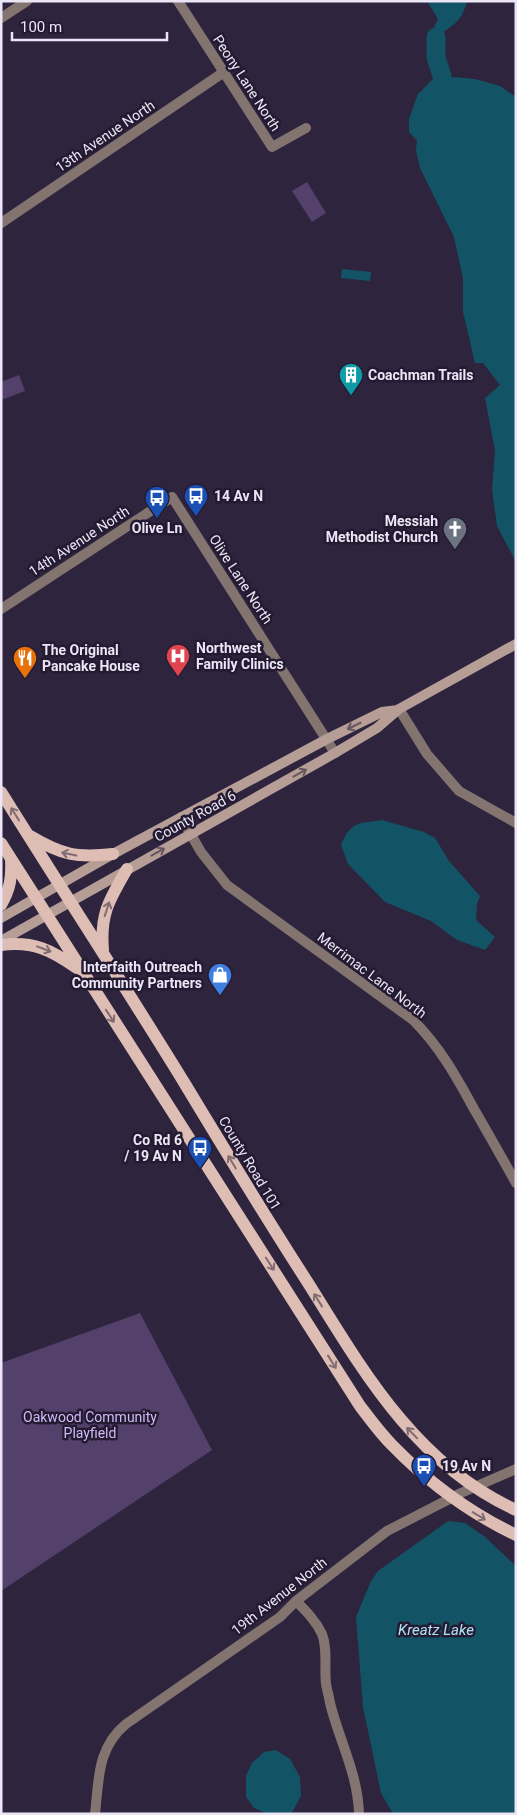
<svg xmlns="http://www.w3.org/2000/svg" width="517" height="1815" font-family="Roboto,sans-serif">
<rect width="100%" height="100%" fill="#2e243d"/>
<!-- green -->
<path fill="#53416c" d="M307,182L326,213L312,222L292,191Z
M19,375L25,391L1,400V382Z
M140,1313L212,1450L1,1591V1363Z"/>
<!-- water -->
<path fill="#125365" d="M427,1H467C462,22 453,25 436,37L433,35L434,27L438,19Z
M442,76L475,79L500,86L516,97V562L497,526L492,489L495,451L485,398L500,385L483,363H475L463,312V278L454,237L420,168L416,150L417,141L409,132V119L418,94L432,80Z
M342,269L371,272L370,281L341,278Z
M382,820L424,832L435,838L449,861L480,896L477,904L476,920L495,937L485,950L457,940L431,921L385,902L348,864L341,845C352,820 358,824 382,820Z
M448,1521L465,1523L484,1536L516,1566V1814H393L381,1793L363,1707L356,1617L371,1581L378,1571Z
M276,1750L290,1759L300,1777L301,1796L293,1811L289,1814H268L254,1808L246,1797V1776L252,1763L264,1752Z"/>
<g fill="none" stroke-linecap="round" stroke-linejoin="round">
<!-- river -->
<path stroke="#125365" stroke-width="19" d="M436,37V57L442,76"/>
<!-- minor -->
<path stroke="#83746f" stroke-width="10" d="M178,1L272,147L306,128
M1,18L27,1
M1,223L224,72
M1,609L172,497L335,753
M399,709L427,754L459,791L516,823
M181,817L201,852L227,885L413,1020C440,1047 456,1076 474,1109C488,1133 502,1158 516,1183
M296,1601C306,1611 316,1621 322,1634C328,1649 324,1668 326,1684C327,1690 329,1696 330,1703C339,1740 358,1774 359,1814
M95,1814C99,1779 97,1748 126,1724L280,1617L296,1601L387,1531L461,1493L516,1469"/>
<!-- secondary -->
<path stroke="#b69d96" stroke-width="10" d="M1,918L113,854L327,739L382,712L398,710
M1,941L335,753L377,728L399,709L516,644"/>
<!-- primary -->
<path stroke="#ddbdb4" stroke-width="12" d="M1,792C62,890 125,986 185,1084C226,1152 267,1219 310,1286C364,1373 418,1466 516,1510
M30,836C62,855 76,858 113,854
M1,843L360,1406C370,1419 380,1433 392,1445C427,1481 470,1513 516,1535
M1,905C10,889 12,878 11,860
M1,945C34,941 51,950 77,968
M103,950C100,914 109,900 127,869"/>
</g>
<!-- one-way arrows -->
<defs><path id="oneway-shaft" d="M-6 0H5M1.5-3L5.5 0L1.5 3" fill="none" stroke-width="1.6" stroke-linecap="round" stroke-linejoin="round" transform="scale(1.25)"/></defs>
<g stroke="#66565f">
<use href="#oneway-shaft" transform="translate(354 726) rotate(154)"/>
<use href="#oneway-shaft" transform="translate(300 773) rotate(-29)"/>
<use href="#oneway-shaft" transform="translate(158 852) rotate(-29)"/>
</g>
<g stroke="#806c73">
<use href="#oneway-shaft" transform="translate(15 814) rotate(-122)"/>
<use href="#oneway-shaft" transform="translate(69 854) rotate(-168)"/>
<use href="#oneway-shaft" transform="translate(107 909) rotate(-72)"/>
<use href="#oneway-shaft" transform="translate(44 949) rotate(21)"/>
<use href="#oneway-shaft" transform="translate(110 1016) rotate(57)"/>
<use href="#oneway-shaft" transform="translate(232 1162) rotate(-121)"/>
<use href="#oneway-shaft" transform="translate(270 1264) rotate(57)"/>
<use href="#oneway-shaft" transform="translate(318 1300) rotate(-122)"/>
<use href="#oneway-shaft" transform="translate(332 1362) rotate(58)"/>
<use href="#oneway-shaft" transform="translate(412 1433) rotate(-134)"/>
<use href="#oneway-shaft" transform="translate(479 1516) rotate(31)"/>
</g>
<!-- icons -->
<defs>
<symbol id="building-pin" viewBox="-11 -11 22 30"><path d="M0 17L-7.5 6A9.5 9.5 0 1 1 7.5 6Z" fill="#0f9aa8" stroke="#241b32"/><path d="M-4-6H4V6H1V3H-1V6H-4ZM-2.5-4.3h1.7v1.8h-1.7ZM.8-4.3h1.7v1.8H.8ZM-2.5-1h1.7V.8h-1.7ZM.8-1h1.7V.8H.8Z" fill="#fff"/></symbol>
<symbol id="bus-pin" viewBox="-11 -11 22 30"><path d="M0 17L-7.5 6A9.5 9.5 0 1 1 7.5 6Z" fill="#1a4fb4" stroke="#241b32"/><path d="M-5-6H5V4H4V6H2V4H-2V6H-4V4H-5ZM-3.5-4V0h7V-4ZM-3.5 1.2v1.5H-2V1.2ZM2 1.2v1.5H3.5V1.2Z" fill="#fff"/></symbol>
<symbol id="church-pin" viewBox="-11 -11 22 30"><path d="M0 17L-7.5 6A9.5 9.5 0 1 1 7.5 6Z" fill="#6b7280" stroke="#241b32"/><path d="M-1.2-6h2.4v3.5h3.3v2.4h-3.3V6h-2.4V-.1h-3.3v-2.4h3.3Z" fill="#fff"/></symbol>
<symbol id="hospital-pin" viewBox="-11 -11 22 30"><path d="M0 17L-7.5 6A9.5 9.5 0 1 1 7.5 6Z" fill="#e0444e" stroke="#241b32"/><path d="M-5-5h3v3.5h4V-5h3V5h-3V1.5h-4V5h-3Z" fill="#fff"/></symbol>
<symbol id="restaurant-pin" viewBox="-11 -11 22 30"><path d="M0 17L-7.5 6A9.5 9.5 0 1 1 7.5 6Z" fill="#e8710a" stroke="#241b32"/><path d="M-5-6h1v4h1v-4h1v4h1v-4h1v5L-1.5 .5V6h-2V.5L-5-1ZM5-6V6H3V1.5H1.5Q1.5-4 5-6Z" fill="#fff"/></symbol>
<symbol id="shop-pin" viewBox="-11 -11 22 30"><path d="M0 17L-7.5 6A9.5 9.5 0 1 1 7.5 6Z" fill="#3f7fe0" stroke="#241b32"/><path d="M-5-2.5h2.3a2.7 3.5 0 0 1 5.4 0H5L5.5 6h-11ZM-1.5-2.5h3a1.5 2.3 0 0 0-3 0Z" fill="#fff"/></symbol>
</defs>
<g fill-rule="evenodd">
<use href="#building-pin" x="337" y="361" width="28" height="38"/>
<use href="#bus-pin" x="182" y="482" width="28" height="38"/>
<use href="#bus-pin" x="143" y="484" width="28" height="38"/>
<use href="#church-pin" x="441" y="515" width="28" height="38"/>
<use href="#hospital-pin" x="164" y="642" width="28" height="38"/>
<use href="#restaurant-pin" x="11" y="644" width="28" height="38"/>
<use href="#shop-pin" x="206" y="961" width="28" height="38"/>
<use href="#bus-pin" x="186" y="1134" width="28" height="38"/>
<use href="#bus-pin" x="410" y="1452" width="28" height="38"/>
</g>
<g text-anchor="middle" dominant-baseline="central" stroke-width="5" stroke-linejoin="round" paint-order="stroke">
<!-- street labels -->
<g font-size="14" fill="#ebe5f5" stroke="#241b32">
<text transform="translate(247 83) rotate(57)">Peony Lane North</text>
<text transform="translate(105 136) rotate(-34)">13th Avenue North</text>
<text transform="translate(79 541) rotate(-33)">14th Avenue North</text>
<text transform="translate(241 579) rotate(57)">Olive Lane North</text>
<text transform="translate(195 816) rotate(-29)">County Road 6</text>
<text transform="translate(372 975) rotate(37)">Merrimac Lane North</text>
<text transform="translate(250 1163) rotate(59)">County Road 101</text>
<text transform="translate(279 1596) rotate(-38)">19th Avenue North</text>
</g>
<!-- poi labels -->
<g font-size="14" font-weight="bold" fill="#ebe5f5" stroke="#241b32" text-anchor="start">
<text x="368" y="375">Coachman Trails</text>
<text x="214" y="496">14 Av N</text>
<text x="438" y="521" text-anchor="end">Messiah<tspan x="438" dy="16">Methodist Church</tspan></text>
<text x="157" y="528" text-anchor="middle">Olive Ln</text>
<text x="196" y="648">Northwest<tspan x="196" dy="16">Family Clinics</tspan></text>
<text x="42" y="650">The Original<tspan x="42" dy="16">Pancake House</tspan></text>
<text x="202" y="967" text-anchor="end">Interfaith Outreach<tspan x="202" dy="16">Community Partners</tspan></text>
<text x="182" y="1140" text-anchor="end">Co Rd 6<tspan x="182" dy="16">/ 19 Av N</tspan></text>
<text x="442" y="1466">19 Av N</text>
</g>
<!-- park labels -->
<g font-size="14" fill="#d0b9f5" stroke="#241b32">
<text x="90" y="1417">Oakwood Community<tspan x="90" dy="16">Playfield</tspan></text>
</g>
<!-- water labels -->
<g font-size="15" font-style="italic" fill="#b0e3f4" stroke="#241b32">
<text x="436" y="1630">Kreatz Lake</text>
</g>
</g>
<!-- border -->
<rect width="517" height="1815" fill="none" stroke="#ebe5f5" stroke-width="5"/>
<!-- scale -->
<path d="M12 32v8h155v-8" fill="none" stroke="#ebe5f5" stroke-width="2.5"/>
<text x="20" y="32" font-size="15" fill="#ebe5f5" stroke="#241b32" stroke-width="4" paint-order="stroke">100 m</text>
</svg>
